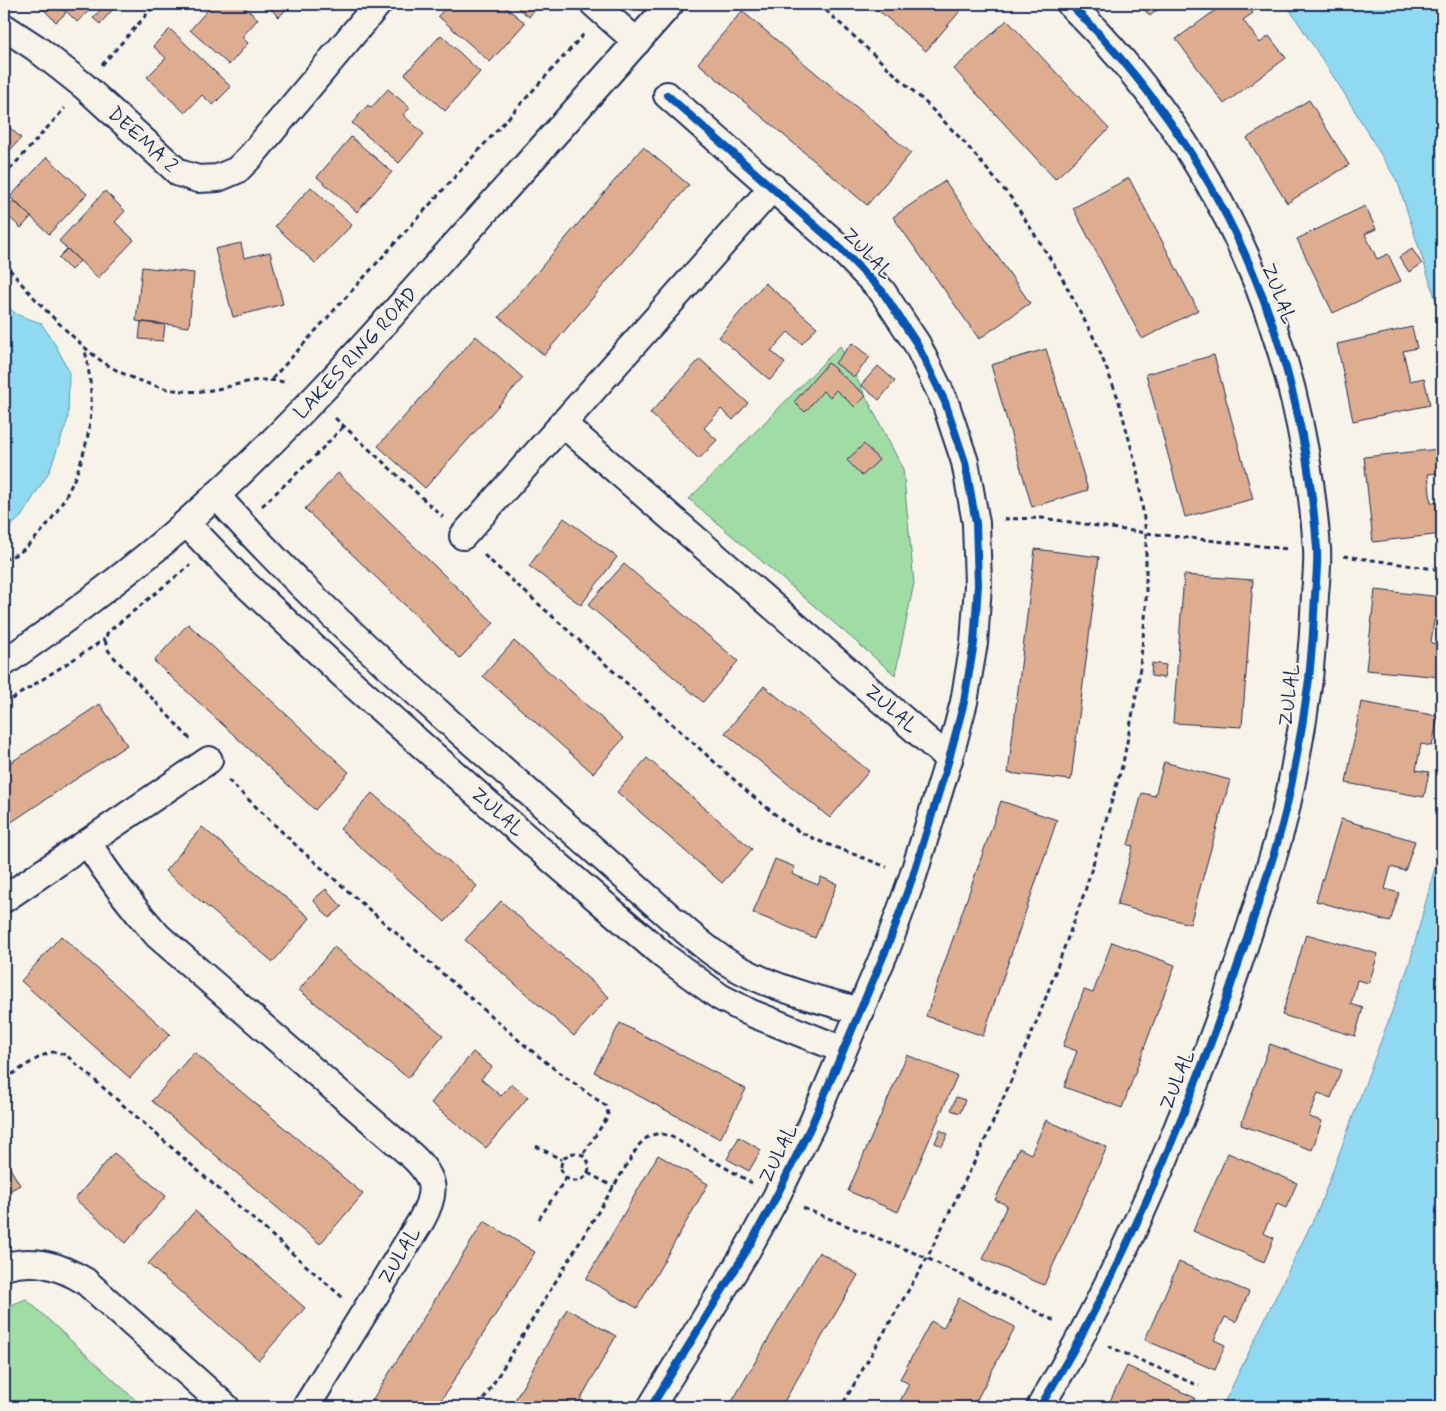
<svg xmlns="http://www.w3.org/2000/svg" width="1446" height="1411" font-family="Mynerve,sans-serif">
<rect width="100%" height="100%" fill="#f7f3e8"/>
<filter id="ink" filterUnits="userSpaceOnUse"><feTurbulence type="fractalNoise" baseFrequency=".02" numOctaves="2"/><feDisplacementMap in="SourceGraphic" scale="10" xChannelSelector="R" yChannelSelector="G"/><feConvolveMatrix kernelMatrix="1 2 1 2 8 2 1 2 1" color-interpolation-filters="sRGB"/></filter>
<g filter="url(#ink)">
<!-- green -->
<path fill="#a0dda4" stroke="#5e8681" d="M840,346L903,469L914,583L895,675L689,499Z
M26,1299L143,1407H4V1308Z"/>
<!-- water -->
<path fill="#8fdaf0" stroke="#6196b6" d="M1286,4H1442V319L1398,183L1344,93Z
M4,305L18,315L41,323L56,346L69,371L68,419L49,472L21,517L4,532Z
M1442,841V1407H1222L1319,1208L1409,965Z"/>
<!-- building -->
<path fill="#dead90" stroke="#1b2f5e" d="M49,4H57L66,13L56,22L43,9Z
M59,4H96L77,22Z
M106,4L113,9L100,24L93,18Z
M213,4H241L258,19L242,37L248,43L229,65L190,30Z
M265,4H291L279,17Z
M449,4H466L468,5L470,4H502L525,23L490,62L438,16Z
M513,4H539L529,17Z
M871,4H966L926,51Z
M1139,4H1164L1150,16Z
M1224,4H1246L1253,13L1243,20L1260,43L1269,36L1286,58L1224,104L1176,39Z
M742,11L911,153L867,205L698,63Z
M1007,20L1109,129L1055,179L954,69Z
M170,29L231,87L213,105L202,95L185,113L147,77L166,58L153,46Z
M441,35L480,72L445,111L405,74Z
M388,89L410,108L403,115L424,134L399,163L352,123L368,105L371,108Z
M1309,100L1349,165L1287,203L1247,138Z
M4,122L21,138L4,157Z
M351,137L392,172L357,212L317,177Z
M643,147L689,185L544,355L499,317Z
M47,157L87,194L49,234L10,197Z
M1129,178L1198,310L1142,339L1073,208Z
M945,181L1030,303L979,339L893,217Z
M311,187L352,225L315,263L275,226Z
M105,191L125,211L115,222L134,240L98,278L59,241Z
M14,200L31,217L21,228L4,212Z
M1365,206L1376,229L1365,234L1377,259L1388,254L1401,281L1333,313L1297,239Z
M241,243L244,258L270,252L283,304L233,317L215,249Z
M67,249L80,261L71,270L58,258Z
M1412,249L1422,264L1409,272L1399,257Z
M142,267L194,273L189,327L136,321Z
M765,283L817,327L802,344L788,332L771,351L785,363L770,380L719,337Z
M141,322L165,325L163,341L139,339Z
M1412,327L1417,348L1403,351L1410,381L1424,378L1430,405L1353,421L1337,344Z
M476,336L523,378L425,488L378,446Z
M852,343L870,357L854,377L835,363Z
M1046,349L1088,490L1032,507L991,365Z
M1214,355L1253,499L1185,517L1146,374Z
M700,359L748,403L733,420L721,409L704,428L717,440L699,459L650,413Z
M828,363L866,396L855,407L836,390L830,397L823,391L805,412L794,402Z
M878,366L895,381L879,400L861,385Z
M864,444L879,460L862,476L847,460Z
M1439,449L1441,473L1428,474L1431,503L1442,502V534L1373,542L1364,457Z
M338,473L494,623L460,658L305,509Z
M564,518L617,557L581,605L529,566Z
M1035,549L1099,557L1071,780L1008,773Z
M624,564L738,661L703,702L588,605Z
M1184,575L1253,580L1242,727L1173,723Z
M1375,590L1442,597V621L1434,620L1431,643L1442,644V677L1366,670Z
M188,624L349,772L315,810L154,661Z
M514,641L624,738L593,773L483,676Z
M1152,663L1166,665L1164,678L1151,676Z
M764,686L869,771L830,818L725,733Z
M1361,702L1438,716L1432,746L1421,744L1416,770L1429,772L1424,797L1346,783Z
M100,704L127,745L4,827V767Z
M647,758L752,849L722,883L617,792Z
M1164,762L1230,780L1190,924L1117,905L1133,846L1128,845L1142,793L1155,796Z
M372,793L477,886L445,922L340,829Z
M1001,801L1057,820L983,1036L926,1016Z
M1341,819L1415,841L1405,871L1391,867L1385,889L1399,893L1390,922L1316,901Z
M202,827L310,918L273,962L165,871Z
M775,859L795,867L792,874L818,885L821,877L837,884L815,938L753,913Z
M326,889L342,907L329,918L313,900Z
M501,901L609,997L574,1036L465,940Z
M1306,934L1378,954L1369,983L1357,980L1351,1004L1363,1008L1355,1036L1282,1015Z
M61,936L170,1034L130,1078L21,981Z
M1112,942L1175,965L1122,1108L1064,1087L1077,1051L1063,1046L1084,990L1093,993Z
M334,947L443,1035L408,1078L299,990Z
M620,1023L746,1089L720,1139L594,1072Z
M1270,1044L1341,1070L1331,1098L1318,1093L1309,1117L1322,1121L1312,1150L1241,1125Z
M194,1052L363,1194L320,1244L152,1101Z
M473,1052L492,1067L481,1079L501,1096L511,1084L528,1097L486,1148L431,1103Z
M907,1055L957,1076L898,1212L848,1191Z
M956,1097L965,1100L960,1113L951,1110Z
M1046,1120L1107,1147L1044,1285L983,1259L1007,1205L995,1200L1019,1148L1031,1154Z
M940,1130L948,1134L942,1146L935,1143Z
M739,1137L761,1150L749,1171L727,1159Z
M114,1153L166,1196L126,1243L75,1199Z
M1228,1153L1297,1183L1286,1208L1277,1204L1263,1233L1274,1238L1264,1262L1193,1231Z
M658,1155L708,1184L637,1308L586,1279Z
M4,1158L20,1185L4,1194Z
M195,1211L305,1308L259,1360L148,1264Z
M484,1221L535,1252L437,1407H368Z
M819,1252L858,1275L781,1407H729Z
M1179,1262L1249,1292L1236,1322L1225,1317L1214,1340L1225,1345L1215,1370L1145,1340Z
M959,1298L1015,1327L973,1407H897L909,1384L900,1379L931,1321L943,1328Z
M567,1309L616,1336L576,1407H511Z
M1127,1366L1195,1398L1191,1407H1107Z"/>
<g fill="none" stroke-linecap="round" stroke-linejoin="round">
<defs>
<g id="minor">
<path d="M594,4L637,42"/>
<path id="s1" d="M4,27L36,48L84,86L179,173L198,179L218,178L237,170L251,156L378,4"/>
<path id="s2" d="M562,423L949,759"/>
<path d="M216,495C288,577 368,649 449,722C528,792 608,862 687,932C704,946 721,960 741,970C779,990 820,1000 861,1011"/>
<path id="s3" d="M186,523L240,579L355,686L536,846L664,956L720,997L751,1013L843,1050"/>
<path d="M463,536L773,187"/>
<path id="s4" d="M4,663C67,619 129,573 187,522C283,437 368,342 453,247C526,166 599,85 670,4"/>
<path d="M88,843C109,877 131,906 158,936L411,1155C436,1178 437,1192 421,1221L306,1407"/>
<path d="M4,899L209,760"/>
<path d="M4,1267C34,1258 58,1265 85,1281L226,1407"/>
<path d="M651,1407L747,1250L776,1197L812,1124L888,945L913,876L949,759L964,702L974,643L978,585L976,523L965,462L945,402L917,344L882,291L837,245L667,95"/>
<path d="M1040,1407C1054,1383 1069,1359 1082,1334C1135,1235 1178,1131 1217,1026C1235,975 1252,924 1268,873C1274,854 1280,834 1285,814C1295,769 1303,724 1309,679C1312,651 1314,623 1315,595C1316,580 1318,564 1317,549C1302,338 1221,153 1070,4"/>
</g>
</defs>
<!-- minor casing -->
<use href="#minor" stroke="#1b2f5e" stroke-width="30"/>
<!-- path -->
<path stroke="#1b2f5e" stroke-width="3" stroke-dasharray="5 4" stroke-linecap="butt" d="M819,4L925,102L964,142L1012,199L1060,274L1096,342L1118,398L1137,469L1146,533V608L1138,686L1123,763L1085,891L1039,1016L986,1138L927,1258L841,1407
M102,65L156,4
M4,176L65,108
M4,262C23,287 45,310 68,332C80,343 92,355 106,364C133,381 170,394 203,391C237,388 252,374 288,383
M272,379L584,34
M335,418L443,517
M262,506L311,460L344,426
M1004,519L1042,518L1146,533L1288,549
M484,555L749,793L782,820L800,832L819,841L887,867
M1344,556L1442,570
M4,560C10,557 18,554 24,549C62,517 88,461 91,411C92,390 89,370 85,350
M4,704L105,639
M190,739L111,654C105,646 104,641 108,632L190,565
M228,780L301,850L522,1043L557,1071L606,1106L608,1114L607,1118L583,1154
M4,1079C16,1073 43,1052 54,1052C58,1052 63,1054 66,1055L342,1297
M536,1146L562,1160
M561 1167a14 14 0 1 1 28 0a14 14 0 1 1-28 0Z
M588,1173L614,1187
M803,1208L927,1258L1057,1322
M539,1219L566,1178
M1108,1346L1199,1386
M479,1407L639,1145C649,1134 657,1131 672,1137L752,1183"/>
<!-- minor -->
<use href="#minor" stroke="#f7f3e8" stroke-width="26"/>
<defs>
<path id="cycleway" d="M651,1407L747,1250L776,1197L812,1124L888,945L913,876L949,759L964,702L974,643L978,585L976,523L965,462L945,402L917,344L882,291L837,245L667,95
M1040,1407C1054,1383 1069,1359 1082,1334C1135,1235 1178,1131 1217,1026C1235,975 1252,924 1268,873C1274,854 1280,834 1285,814C1295,769 1303,724 1309,679C1312,651 1314,623 1315,595C1316,580 1318,564 1317,549C1302,338 1221,153 1070,4"/>
</defs>
<!-- cycleway casing -->
<use href="#cycleway" stroke="#f7f3e8" stroke-width="11"/>
<!-- cycleway -->
<use href="#cycleway" stroke="#0057b8" stroke-width="8"/>
</g>
</g>
<g text-anchor="middle" dominant-baseline="central" stroke-width="4.5" stroke-linejoin="round" paint-order="stroke">
<!-- street labels -->
<g font-size="20" fill="#1b2f5e" stroke="#f7f3e8">
<text stroke="none"><textPath href="#s1" startOffset="179">DEEMA 2</textPath></text>
<text transform="translate(867 254) rotate(46)">ZULAL</text>
<text transform="translate(1278 294) rotate(69)">ZULAL</text>
<text stroke="none"><textPath href="#s4" startOffset="470">LAKES RING ROAD</textPath></text>
<text transform="translate(1290 695) rotate(-83)">ZULAL</text>
<text stroke="none"><textPath href="#s2" startOffset="436">ZULAL</textPath></text>
<text stroke="none"><textPath href="#s3" startOffset="425">ZULAL</textPath></text>
<text transform="translate(1178 1080) rotate(-68)">ZULAL</text>
<text transform="translate(779 1154) rotate(-64)">ZULAL</text>
<text transform="translate(400 1256) rotate(-59)">ZULAL</text>
</g>
</g>
<!-- margin -->
<rect width="1446" height="1411" fill="none" stroke="#f7f3e8" stroke-width="20"/>
<rect x="10" y="10" width="1426" height="1391" fill="none" stroke="#1b2f5e" stroke-width="2" filter="url(#ink)"/>
</svg>
